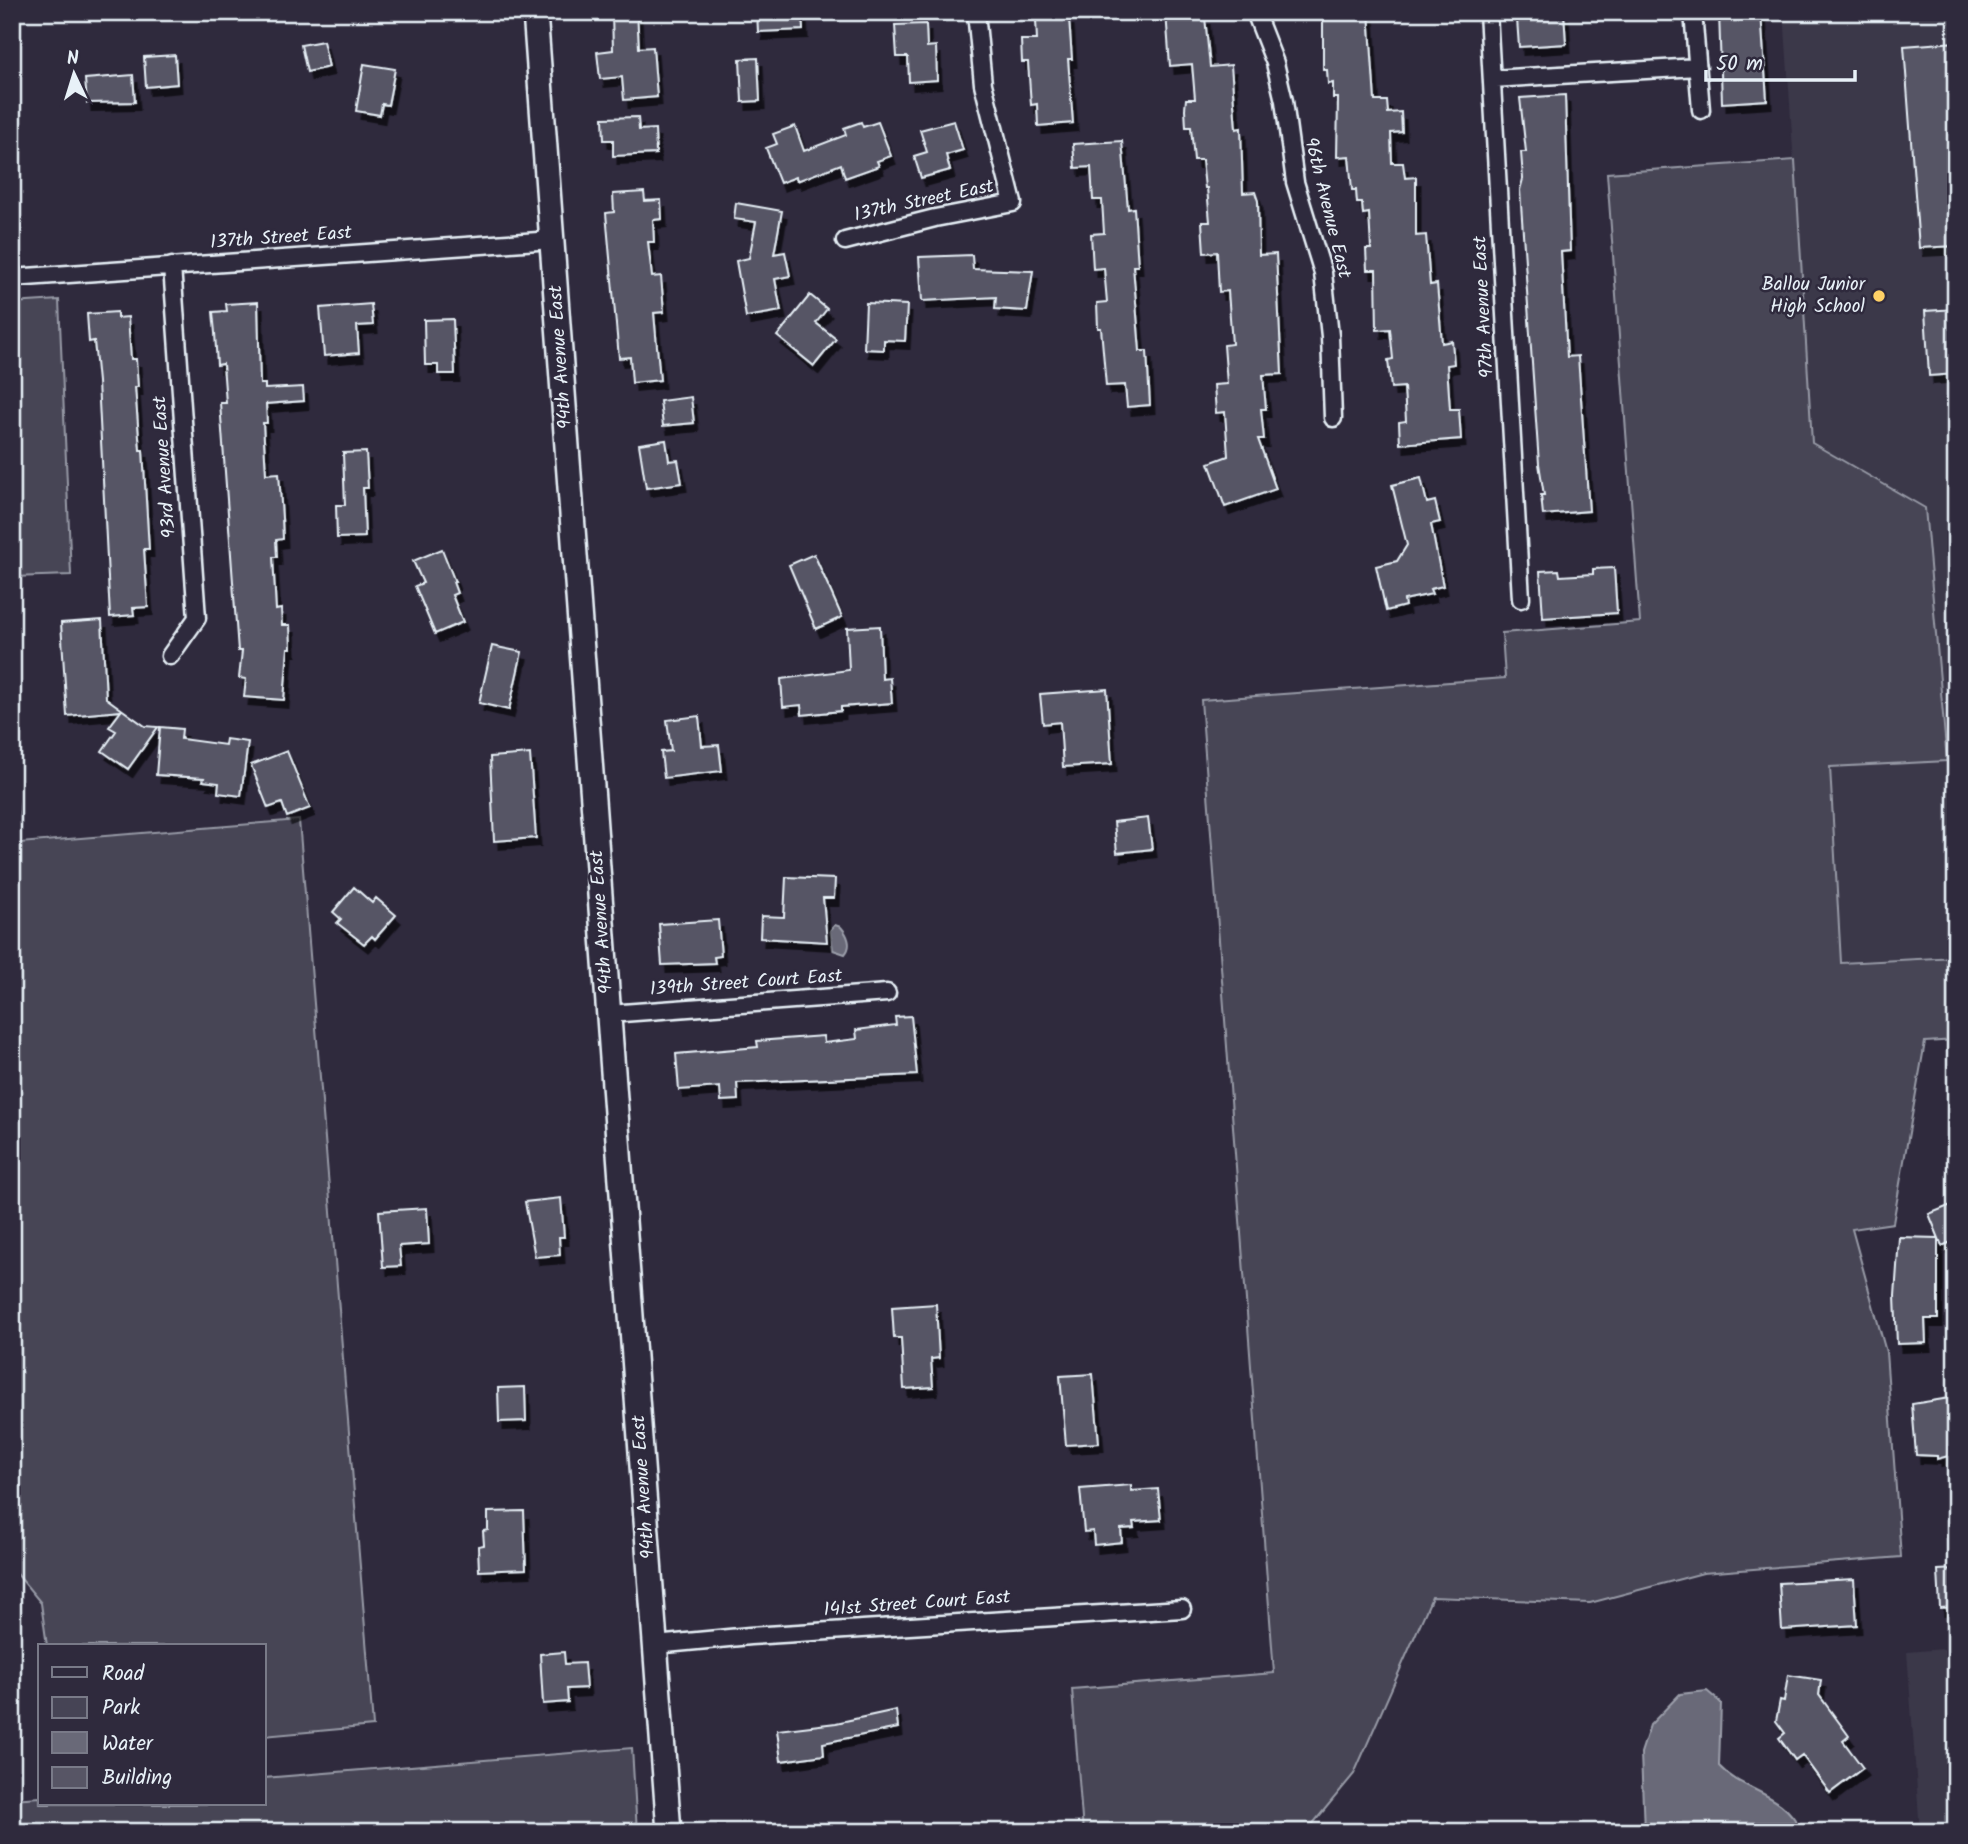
<svg xmlns="http://www.w3.org/2000/svg" width="1968" height="1844" font-family="Kalam,sans-serif">
<defs>
<filter id="shadow"><feDropShadow dx="4.5" dy="8" stdDeviation="0" flood-color="#0009"/></filter>
</defs>
<rect width="100%" height="100%" fill="#2f2a3d"/>
<filter id="ink" filterUnits="userSpaceOnUse"><feTurbulence type="fractalNoise" baseFrequency=".0143" numOctaves="2"/><feDisplacementMap in="SourceGraphic" scale="14" xChannelSelector="R" yChannelSelector="G"/><feConvolveMatrix kernelMatrix="1 2 1 2 8 2 1 2 1" color-interpolation-filters="sRGB"/></filter>
<g filter="url(#ink)">
<!-- built -->
<path fill="#3b3749" d="M1784,12H1956V957L1841,964L1830,767L1946,761L1925,508L1812,443Z
M1956,1648V1832H1920L1907,1652Z"/>
<!-- green -->
<path fill="#464455" stroke="#979aa6" stroke-width="2" d="M1795,160L1812,443L1925,508L1947,761L1830,767L1841,963L1956,957V1040L1925,1042L1893,1223L1852,1229L1886,1352L1901,1557L1703,1573L1590,1603L1432,1597L1354,1774L1306,1832H1083L1072,1689L1274,1673L1201,700L1505,678L1502,633L1640,622L1607,173Z
M59,300L71,575L12,577V303Z
M12,754L20,843L299,820L373,1726L264,1736V1646H47L41,1603L12,1568Z
M632,1748L637,1832H12V1799L40,1797V1804H264V1778Z"/>
<!-- water -->
<path fill="#696978" stroke="#9c9fab" stroke-width="2" d="M835,925L841,927C847,934 853,945 845,954L833,950L830,930Z
M1707,1691L1721,1703L1719,1766C1744,1793 1784,1791 1802,1832H1644L1641,1753L1650,1725L1680,1694Z"/>
<!-- building -->
<path fill="#575565" stroke="#e8f1f8" stroke-width="2" filter="url(#shadow)" d="M612,12H637L639,48L653,47L657,97L624,100L622,77L600,79L597,52L613,50Z
M757,12H802L803,30L758,32Z
M1166,12H1199V17H1205L1210,67L1231,65L1236,129L1241,128L1243,193L1255,192L1258,201L1259,255L1276,254L1282,374L1263,375L1266,409H1261L1264,439H1258L1276,489L1225,507L1209,463L1228,456L1225,412L1216,413L1214,385L1227,384L1224,345L1232,344L1228,291L1219,292L1217,252L1204,253L1202,222H1210L1207,188H1205L1202,160H1194L1191,127H1186L1185,109L1186,99H1195L1192,64L1170,66Z
M1323,12H1369L1375,101H1387L1388,113L1401,112L1402,132L1391,133L1392,163H1403L1405,178L1416,177V236L1426,235L1430,285L1437,284L1442,343L1452,341L1454,364L1447,365L1450,409H1459L1461,439L1400,444L1399,422L1406,421L1404,387L1391,388L1388,360L1393,359L1390,329L1377,330L1376,270H1367L1366,249H1371L1369,213L1363,214L1362,203H1357L1356,190H1352L1349,156L1337,157L1338,98H1333V83L1328,84L1327,70H1323Z
M1521,12H1564L1566,44L1519,47L1517,19H1521Z
M1719,12H1761L1767,100L1722,103Z
M1069,18L1072,59H1068L1073,123L1038,126L1037,104L1031,105L1028,62H1022L1021,40H1037L1036,20Z
M926,24L927,47L936,46L937,80L909,82L908,57H897L895,25Z
M323,41L329,67L307,72L301,45Z
M1956,42V246L1919,248L1904,46Z
M175,55L177,84L146,87L144,57Z
M758,58L760,101L742,102L740,59Z
M364,64L395,69L388,105L382,104L380,115L356,111Z
M133,75L135,102L87,103L85,79Z
M1565,95L1570,251L1561,252L1567,357L1578,356L1589,511L1543,515L1541,495H1544L1539,464L1520,190L1523,179L1521,152H1526L1520,98Z
M638,117L639,130L655,129L656,154L613,156V140H604L603,118Z
M954,121L963,150L946,155L950,170L921,178L914,156L927,152L920,130Z
M861,122L863,127L878,122L891,156L877,161L879,166L845,178L841,164L797,181L796,177L780,183L766,148L777,144L773,134L795,126L804,151L846,135L844,128Z
M1122,141L1128,209L1134,208L1138,266H1133L1140,351H1147L1150,405L1127,407L1125,385L1106,386L1101,328H1098L1097,303L1107,302L1104,268L1093,269L1091,234L1104,233L1102,200H1093L1091,167L1075,168L1073,144Z
M644,192L645,201L661,200L662,219L653,220L654,242H648L652,277L661,276L664,312L654,313L660,380L632,383L630,357L619,358L606,213L614,212L613,194Z
M736,203L782,211L774,254L785,252L790,276L775,279L781,311L746,317L736,261L749,258L756,222L734,219Z
M972,255L973,269L1033,271L1027,311L995,309L996,297L922,301L919,257Z
M810,295L827,309L816,323L836,339L814,366L777,336Z
M258,302L260,384H265V389L303,387L304,401L266,404L267,423H263L266,474L279,473L282,518L283,539L276,540L277,557H273L276,610L281,609L282,625H290L291,648H288L284,700L244,697L246,679L239,678L242,651H238L220,403H226L223,364L217,365L215,333L213,312L227,311L226,304Z
M866,303L907,305L905,341L884,340V350L864,349Z
M371,304L373,325L357,326L359,353L324,356L320,308Z
M1956,309V374L1929,376L1925,311Z
M117,312V318L128,317L131,359H136L138,387H135L140,450H143L149,549H144L148,607L133,608L134,615L110,617L98,382L94,341L89,342L87,314Z
M453,319L455,374H438V365H425L424,320Z
M691,397L694,423L663,426L660,401Z
M666,440L669,461L678,460L682,483L646,488L639,444Z
M366,452L368,488H363L365,537L337,538L336,505H345L343,453Z
M1421,478L1427,503L1435,501L1440,522L1431,524L1443,586L1430,589L1432,594L1404,600L1405,606L1386,611L1376,566L1397,561L1407,545L1392,485Z
M442,549L455,582H453L457,593L452,595L463,622L435,634L415,586L423,583L413,561Z
M814,554L842,617L816,629L789,565Z
M1614,568L1617,613L1543,618L1540,571L1559,570L1560,576L1593,574V569Z
M102,620L106,698L145,726L158,727L128,769L102,751L116,731L109,727L121,711L67,716L61,623Z
M880,626L882,679L890,678L892,703L841,707V711L802,715L801,705L783,707L781,679L849,670L847,628Z
M492,646L522,652L509,710L479,703Z
M1107,689L1112,764L1063,767L1060,722L1043,724L1040,694Z
M699,716L702,746L719,745L722,771L664,778L661,752L671,751L667,720Z
M160,727L182,729L181,739L225,745L226,739L248,742L241,796L218,793L219,783L203,781L204,778L156,775Z
M287,751L310,808L287,817L282,803L268,808L251,765Z
M530,754L536,838L494,841L490,757Z
M1148,818L1152,849L1117,853L1114,822Z
M786,877L835,879L834,898H823L827,942L760,938L761,916L784,917Z
M354,887L372,903L376,898L396,915L375,939L372,936L364,944L337,923L341,919L333,912Z
M718,920L721,956L714,957L715,963L662,965L659,924Z
M911,1016L917,1075L737,1083L738,1100L721,1101L720,1087L679,1090L676,1054L758,1047L757,1041L823,1036L824,1043L857,1039L856,1030L896,1025L895,1017Z
M561,1198L564,1237H559L560,1255L535,1257L525,1202Z
M1956,1203V1240L1942,1246L1929,1214Z
M427,1208L429,1244L399,1246L401,1266L383,1267L379,1211Z
M1899,1237L1938,1238V1319H1925L1926,1343L1897,1344L1895,1296Z
M936,1304L939,1358L931,1359L933,1387L904,1389L901,1338H894L892,1307Z
M1093,1374L1099,1443L1066,1445L1060,1376Z
M525,1387L526,1421L499,1422L498,1388Z
M1956,1397V1454L1937,1459V1456L1916,1455L1912,1404Z
M1131,1485V1491L1158,1489L1161,1520L1133,1522L1134,1528L1121,1529L1122,1542L1094,1545L1093,1531L1084,1532L1080,1489Z
M524,1511L526,1569L479,1571L478,1546L484,1545L483,1531L488,1530V1512Z
M1956,1569V1607L1940,1608L1938,1570Z
M1854,1579L1857,1625L1782,1630L1779,1583Z
M564,1652L565,1664L584,1663L586,1688L567,1689L568,1702L543,1704L540,1654Z
M1788,1675L1821,1680L1819,1695L1849,1736L1843,1741L1863,1768L1830,1793L1802,1755L1795,1760L1779,1738L1785,1733L1776,1721L1780,1700L1784,1701Z
M896,1710L898,1728L823,1743L824,1755L781,1761L777,1730L836,1723Z"/>
<g fill="none" stroke-linecap="round" stroke-linejoin="round">
<defs>
<path id="street" d="M1255,12L1275,63L1284,101L1295,182L1323,273L1330,336L1333,418
M1488,12L1521,599
M1693,12L1701,110
M1492,79L1698,67
M845,241L935,218L1013,203L983,84L976,12
M12,278L552,240
M170,656L197,618L172,266
M609,1014L887,993
M655,1645L750,1636L1182,1609"/>
<path id="secondary" d="M535,12L669,1832"/>
</defs>
<!-- street casing -->
<use href="#street" stroke="#e8f1f8" stroke-width="21"/>
<!-- secondary casing -->
<use href="#secondary" stroke="#e8f1f8" stroke-width="28"/>
<!-- street -->
<use href="#street" stroke="#2f2a3d" stroke-width="16"/>
<!-- secondary -->
<use href="#secondary" stroke="#2f2a3d" stroke-width="23"/>
</g>
</g>
<!-- markers -->
<circle fill="#ffd166" stroke="#2f2a3d" stroke-width="2.5" cx="1879" cy="296" r="7"/>
<g text-anchor="middle" dominant-baseline="central" stroke-width="5" stroke-linejoin="round" paint-order="stroke">
<!-- street labels -->
<g font-size="19" fill="#e8f1f8" stroke="#2f2a3d">
<text transform="translate(924 201) rotate(-12)">137th Street East</text>
<text transform="translate(1327 208) rotate(76)">96th Avenue East</text>
<text transform="translate(281 238) rotate(-4)">137th Street East</text>
<text transform="translate(1484 307) rotate(-93)">97th Avenue East</text>
<text transform="translate(561 357) rotate(-94)">94th Avenue East</text>
<text transform="translate(165 467) rotate(-94)">93rd Avenue East</text>
<text transform="translate(602 922) rotate(-94)">94th Avenue East</text>
<text transform="translate(746 983) rotate(-4)">139th Street Court East</text>
<text transform="translate(644 1487) rotate(-94)">94th Avenue East</text>
<text transform="translate(917 1604) rotate(-4)">141st Street Court East</text>
</g>
<!-- poi labels -->
<g font-size="19" fill="#e8f1f8" stroke="#2f2a3d" text-anchor="end">
<text x="1865" y="285">Ballou Junior<tspan x="1865" dy="22">High School</tspan></text>
</g>
</g>
<!-- margin -->
<rect width="1968" height="1844" fill="none" stroke="#2f2a3d" stroke-width="42"/>
<rect x="21" y="21" width="1926" height="1802" fill="none" stroke="#e8f1f8" stroke-width="2.5" filter="url(#ink)"/>
<!-- legend -->
<rect x="38" y="1644" width="228" height="161" fill="#2f2a3d" stroke="#797a88" stroke-width="2"/>
<rect x="52" y="1667" width="35" height="10" fill="#2f2a3d" stroke="#797a88" stroke-width="2"/>
<text x="102" y="1680" font-size="21" fill="#e8f1f8">Road</text>
<rect x="52" y="1697" width="35" height="21" fill="#464455" stroke="#797a88" stroke-width="2"/>
<text x="102" y="1714" font-size="21" fill="#e8f1f8">Park</text>
<rect x="52" y="1732" width="35" height="21" fill="#696978" stroke="#797a88" stroke-width="2"/>
<text x="102" y="1750" font-size="21" fill="#e8f1f8">Water</text>
<rect x="52" y="1767" width="35" height="21" fill="#575565" stroke="#797a88" stroke-width="2"/>
<text x="102" y="1784" font-size="21" fill="#e8f1f8">Building</text>
<!-- north arrow -->
<g transform="translate(74 74) rotate(356)" stroke="#2f2a3d" stroke-width="5" paint-order="stroke">
<path d="M0-5L12 26L0 18L-12 26Z" fill="#e8f1f8"/>
<text y="-10" font-size="19" font-weight="bold" text-anchor="middle" fill="#e8f1f8">N</text>
</g>
<!-- scale -->
<path d="M1706 70v10h149v-10" fill="none" stroke="#e8f1f8" stroke-width="3.5"/>
<text x="1716" y="70" font-size="21" fill="#e8f1f8" stroke="#2f2a3d" stroke-width="5" paint-order="stroke">50 m</text>
</svg>
